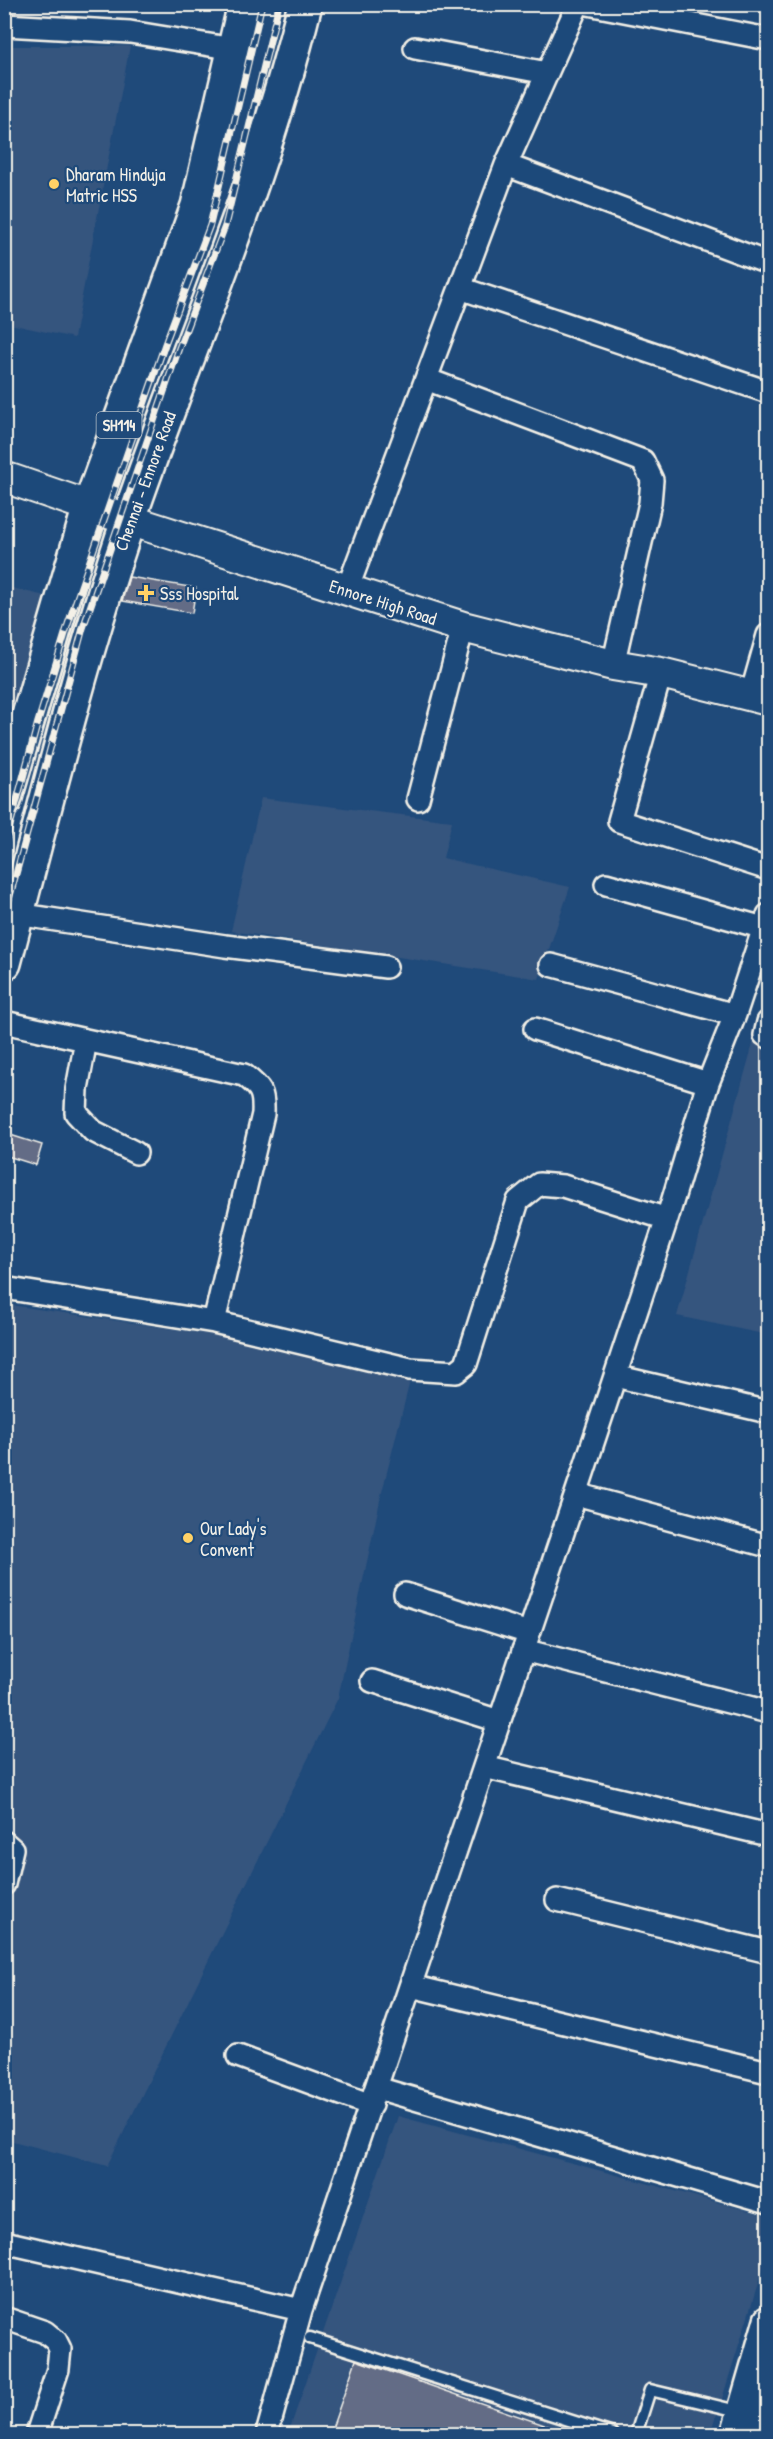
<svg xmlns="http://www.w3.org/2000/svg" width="773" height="2439" font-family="'Patrick Hand',sans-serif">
<rect width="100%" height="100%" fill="#1f4a7a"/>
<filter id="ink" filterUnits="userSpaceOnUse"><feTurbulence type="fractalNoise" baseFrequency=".0167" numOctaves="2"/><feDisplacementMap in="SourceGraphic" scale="12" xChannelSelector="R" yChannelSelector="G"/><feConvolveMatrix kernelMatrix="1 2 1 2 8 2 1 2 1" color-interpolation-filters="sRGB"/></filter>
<g filter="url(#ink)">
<!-- built -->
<path fill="#34547e" d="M5,46H130L74,338L5,323Z
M4,586L45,596L7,738L4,737Z
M261,798L452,821L443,858L570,887L539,979L231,931Z
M768,990V1335L677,1316Z
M4,1304L235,1338L410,1381L381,1496L338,1698L107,2166L5,2139V1916L22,1842L4,1836Z
M398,2116L768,2216V2252L711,2434H288Z"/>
<!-- building -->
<path fill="#646c86" stroke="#f4f1e8" stroke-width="1.5" d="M129,577L196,588L192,613L122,601Z
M4,1133L42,1145L36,1165L4,1155Z
M356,2360L565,2432V2434H330Z"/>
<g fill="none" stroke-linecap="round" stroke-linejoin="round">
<defs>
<path id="service" d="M310,2338L613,2434
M636,2434L650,2390L742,2412"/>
<path id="minor" d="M588,4L768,39
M4,25L130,32L234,49
M415,48L547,73
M506,165L768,263
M460,288L768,392
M426,379L643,461L652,480L650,503L613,665
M347,590L506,165L578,4
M661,673L619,821L768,869
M751,695L768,635
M418,799L463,627
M606,884L764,928
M17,914L225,946L386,967
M551,965L735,1015
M4,1022L244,1075C261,1088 264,1092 263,1114L214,1322
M768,1022L765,1035L768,1037
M535,1029L708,1083
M86,1040L77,1089L76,1113L93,1131L136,1153
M4,1288L214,1322L410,1369L456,1372L466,1364L518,1201L539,1184L563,1186L667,1219
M615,1376L768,1412
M576,1494L768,1546
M405,1594L529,1633
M523,1650L768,1712
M372,1681L499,1721
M484,1767L768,1835
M4,1842L12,1849L4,1884
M557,1900L768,1952
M411,1986L768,2072
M238,2056L371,2105
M377,2088L768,2202
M4,2242L301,2310
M4,2318L45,2332L56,2341L60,2349L58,2369L37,2434
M267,2434L301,2310L576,1494L667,1219L708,1083L735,1015L768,915"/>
<path id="tertiary" d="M735,2434L768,2320"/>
<path id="secondary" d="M4,477L129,520L463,627L613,665L661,673L768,700"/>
<path id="primary" d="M4,801L90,506L198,206L245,4
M4,963C43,815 79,666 128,521C187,349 262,182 305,4
M754,2434L768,2389"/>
</defs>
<!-- service casing -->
<use href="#service" stroke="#f4f1e8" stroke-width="15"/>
<!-- minor casing -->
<use href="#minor" stroke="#f4f1e8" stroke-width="26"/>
<!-- tertiary casing -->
<use href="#tertiary" stroke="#f4f1e8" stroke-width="32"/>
<!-- secondary casing -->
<use href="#secondary" stroke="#f4f1e8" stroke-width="34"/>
<!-- primary casing -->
<use href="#primary" stroke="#f4f1e8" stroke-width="38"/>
<!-- service -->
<use href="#service" stroke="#1f4a7a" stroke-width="10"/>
<!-- minor -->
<use href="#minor" stroke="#1f4a7a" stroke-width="21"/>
<!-- tertiary -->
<use href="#tertiary" stroke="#1f4a7a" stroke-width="27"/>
<!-- secondary -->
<use href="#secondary" stroke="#1f4a7a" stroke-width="30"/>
<!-- primary -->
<use href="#primary" stroke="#1f4a7a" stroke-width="33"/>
<defs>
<path id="rail" d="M4,848L38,722L68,624L165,344L210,225L262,4
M4,918L83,628L179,348L225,226L279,4"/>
</defs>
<!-- rail casing -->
<use href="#rail" stroke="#f4f1e8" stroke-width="7"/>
<!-- rail -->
<use href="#rail" stroke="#1f4a7a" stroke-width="4.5" stroke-dasharray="14" stroke-linecap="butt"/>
</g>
</g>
<!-- markers -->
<g fill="#ffd166" stroke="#1f4a7a" stroke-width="2">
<circle cx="54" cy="184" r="6"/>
<path d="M143 584h6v6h6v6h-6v6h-6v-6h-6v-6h6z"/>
<circle cx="188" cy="1538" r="6"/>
</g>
<g text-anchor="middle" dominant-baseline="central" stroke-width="4.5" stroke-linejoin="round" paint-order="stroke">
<!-- shield labels -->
<rect fill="#1f4a7a" stroke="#b4bfc7" stroke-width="1.5" x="96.5" y="412" width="45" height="26" rx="4.5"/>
<g font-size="16" font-weight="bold" fill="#f4f1e8">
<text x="119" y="425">SH114</text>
</g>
<!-- poi labels -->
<g font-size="18" fill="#f4f1e8" stroke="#1f4a7a" text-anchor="start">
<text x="66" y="174">Dharam Hinduja<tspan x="66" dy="21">Matric HSS</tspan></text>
<text x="160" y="593">Sss Hospital</text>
<text x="200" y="1528">Our Lady's<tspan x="200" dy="21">Convent</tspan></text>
</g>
<!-- street labels -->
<g font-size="18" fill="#f4f1e8" stroke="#1f4a7a">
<text transform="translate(145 481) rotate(-70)">Chennai - Ennore Road</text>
<text transform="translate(383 602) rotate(18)">Ennore High Road</text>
</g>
</g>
<!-- margin -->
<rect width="773" height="2439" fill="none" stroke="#1f4a7a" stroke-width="24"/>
<rect x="12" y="12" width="749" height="2415" fill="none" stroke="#f4f1e8" stroke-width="2" filter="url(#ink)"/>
</svg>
